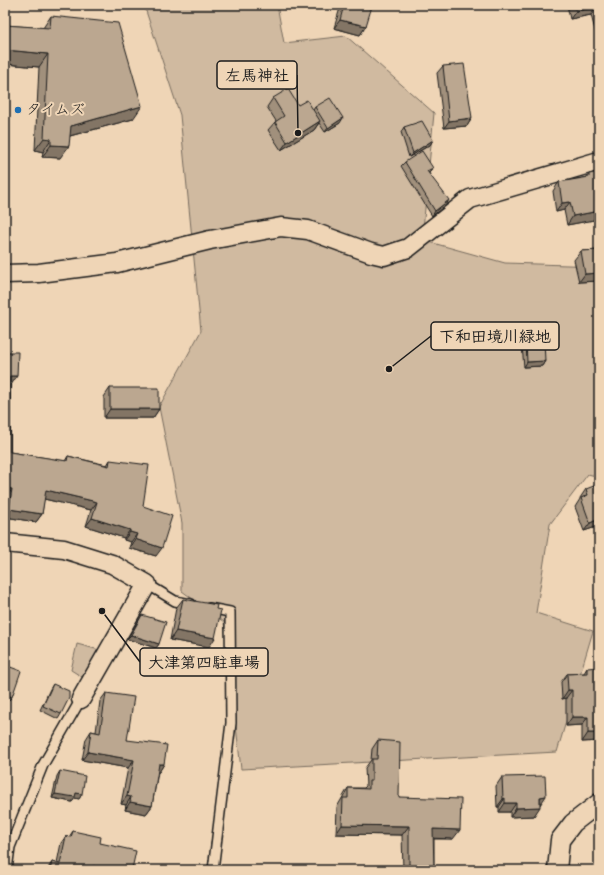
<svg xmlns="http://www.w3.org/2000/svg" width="604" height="875" font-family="Mynerve,'Klee One',sans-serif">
<rect width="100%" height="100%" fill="#efd5b6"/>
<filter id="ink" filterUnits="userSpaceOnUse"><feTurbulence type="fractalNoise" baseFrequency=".025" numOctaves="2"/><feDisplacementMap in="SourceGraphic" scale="8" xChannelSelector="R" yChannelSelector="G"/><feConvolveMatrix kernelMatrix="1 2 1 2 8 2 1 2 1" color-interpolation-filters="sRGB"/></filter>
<g filter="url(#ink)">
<!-- green -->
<path fill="#d0baa0" stroke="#766b5e" d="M144,5H277L284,43L346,36L434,113L422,240L505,263L599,266V477L588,474L550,524L536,613L593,631L557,752L241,769L224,622L182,591V523L159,407L201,331L180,115Z
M77,644L103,651L87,680L71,670Z"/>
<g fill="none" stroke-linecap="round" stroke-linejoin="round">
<defs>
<path id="lane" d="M147,584L175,601L191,604
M209,608L230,612L231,723L213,870
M7,870L10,847L43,765L81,699"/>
<path id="street" d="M5,274L39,273L117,263L210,240L281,227L308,230L371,253L384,256L408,248L470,199L599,161
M5,543L64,549L112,564L147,584L81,699
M557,870L560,840L573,823L599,803"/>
</defs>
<!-- lane casing -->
<use href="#lane" stroke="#1c1c1c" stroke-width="12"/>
<!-- street casing -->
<use href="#street" stroke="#1c1c1c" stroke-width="21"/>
<!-- lane -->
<use href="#lane" stroke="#efd5b6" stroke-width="9"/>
<!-- street -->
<use href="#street" stroke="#efd5b6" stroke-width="18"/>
</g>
<!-- wall -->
<path fill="#a1907c" stroke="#1c1c1c" d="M342,5H367L366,26L360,35L334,28L340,8Z
M567,5H599V38H597L591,15L570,19Z
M51,16L133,119L70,136L60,158L42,157L43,152L35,150L39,67L5,64V25L43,28Z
M443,66L472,118L467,126L444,128L437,73Z
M273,98L313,110L315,107L340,123L325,132L319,123L314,130L281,150L268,130L275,122L276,121L267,107Z
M404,127L433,140L430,145L409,157L401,132Z
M405,162L433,168L429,173L446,205L432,216L401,166Z
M599,172V219L567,225L564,210L556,212L553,191L559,182L587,177L589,174Z
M599,250V281L579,282L574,260L581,251Z
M526,342L545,361L542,366L524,367L522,346Z
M5,352L11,385L10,384V452L65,461L68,456L107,465L110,460L143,506L156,556L129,548L131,542L124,540V538L86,526L91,510L44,499L42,514L36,522L5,517V507L7,497Z
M110,388L159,409L153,418H104V397Z
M586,489L599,526L584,531L575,507L580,499V498Z
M183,599L209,647L170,640L176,608Z
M142,615L159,644L156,648L127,639Z
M587,668L599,741L582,742V725L566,726V698L562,699L561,682L567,674L584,673Z
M53,684L61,714L58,719L40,710L50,689Z
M106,693L127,740L164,764L159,772H158L152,806L146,814L125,810L126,805L121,804L128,768L82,760L86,739L91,731L96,732L100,701Z
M378,740L399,797L453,839H434V870H403L402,835L336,834L337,807L348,788H364L366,786L365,768L371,760L372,749Z
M60,771L82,794L79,799L75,798L72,802L52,798L57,776Z
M502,777L540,804L534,816L510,817V812H499V807H497L496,786Z
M73,831L100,843L131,870H47L52,862L57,863L61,843L66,836L69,837Z"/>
<!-- shaded-wall -->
<path fill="#837565" stroke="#1c1c1c" d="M596,7L591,15L570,19L576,11Z
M340,20L366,26L360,35L334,28Z
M5,50L48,54L39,67L5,64Z
M142,106L133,119L62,138L71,126Z
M343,118L340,123L325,132L328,128Z
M472,118L467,126L444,128L449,121Z
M320,121L314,130L281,150L287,142Z
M44,138L51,139L43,152L35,150Z
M433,140L430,145L409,157L413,153Z
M51,145L69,146L60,158L42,157Z
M433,168L429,173L424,176L427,171Z
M449,200L446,205L432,216L435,211Z
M570,202L564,210L556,212L562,203Z
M599,211V219L567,225L573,216Z
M599,273V281L579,282L585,274Z
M545,361L542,366L524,367L527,362Z
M10,376H17L11,385L5,384Z
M110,409H159L153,418H104Z
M5,488L12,489L7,497H5Z
M46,490L97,502L91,510L40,498Z
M9,509L42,514L36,522L5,517V515Z
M92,518L130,530L124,538L86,526Z
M599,519V526L584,531L590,523Z
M130,532L137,534L131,542L124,540Z
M135,539L162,548L156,556L129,548Z
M176,631L215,638L209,647L170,640Z
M131,635L159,644L156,648L127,639Z
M568,690H572L566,698L562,699Z
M5,694L12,697L8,701L5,700Z
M572,717H588L582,725L566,726Z
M588,733H599V741L582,742Z
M88,752L134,760L128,768L82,760Z
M159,764H164L159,772H154Z
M76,793L82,794L79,799L75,798L72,802L52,798L55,794Z
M127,796L131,797L126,805L121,804Z
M546,796L540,805V797Z
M505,798L499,807H497L503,799Z
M130,802L152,806L146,814L125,810Z
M505,803H516L510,812H499Z
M540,807L534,816L510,817L516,808Z
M342,825L409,826L402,835L336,834Z
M433,829L460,830L453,839L427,838Z
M93,866L113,870H89Z
M126,868L132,869L131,870H124Z"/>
<!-- building -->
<path fill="#bba790" stroke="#1c1c1c" d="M344,5H367L372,6L366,26L340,20Z
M575,5H599V16L596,7L576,11Z
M51,16L118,23L142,106L71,126L69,146L51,145V139L44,138L48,54L5,50V25L50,28Z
M464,64L472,118L449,121L443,66Z
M288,89L298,105L307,100L320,121L287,142L275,122L284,116L273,98Z
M330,98L343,118L328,128L315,107Z
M422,121L433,140L413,153L404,127Z
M422,151L433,168L427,171L449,200L435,211L405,162Z
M599,172V211L573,216L570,202L562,203L559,182L589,177V174Z
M599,250V273L585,274L581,251Z
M544,341L545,361L527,362L526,342Z
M5,352H18L17,376H10V452L67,461L68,456L109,466L110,460L149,465L143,506L172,516L162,548L135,539L137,534L130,532V530L92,518L97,502L46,490L42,514L9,509L12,489L5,488Z
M110,388H159V409H110Z
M599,484V519L590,523L581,498L588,495L586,489Z
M183,599L217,605L216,609L221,610L215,638L176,631Z
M142,615L166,622L159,644L131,635Z
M5,665L21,671L12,697L5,694Z
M599,667V733H588V717H572V690H568L567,674L587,673V668Z
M53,684L69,691V698L61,714L43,706Z
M106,693L134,697L127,740L167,745L164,764H159L152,806L130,802L131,797L127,796L134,760L88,752L91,731L100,733Z
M378,740L400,742L399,797L461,799L460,830L433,829L434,870H409V826L342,825L343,798H348V788L369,789V781H372V759H377Z
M60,771L85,776L82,794L76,793L75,797L55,794Z
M545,776L546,796L540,797V807L516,808V803H505V798L503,799L502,777Z
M73,831L101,837L100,843L136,851L132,869L126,868L125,870H113L93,866L92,870H50L52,862L60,864L66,836L71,837Z"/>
</g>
<!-- markers -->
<circle fill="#1f6fb2" stroke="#efd5b6" stroke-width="1.5" cx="18" cy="110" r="4"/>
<g text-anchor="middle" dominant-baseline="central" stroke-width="4" stroke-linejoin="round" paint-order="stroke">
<!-- poi labels -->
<g font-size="15" fill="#1c1c1c" stroke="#efd5b6" text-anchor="start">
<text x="26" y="110">タイムズ</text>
</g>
</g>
<!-- callouts -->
<path fill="none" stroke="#1c1c1c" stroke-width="1.5" d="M298 133L297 75M389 369L431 336M102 611L140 662"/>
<g fill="#1c1c1c" stroke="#efd5b6" stroke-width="1.5">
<circle cx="298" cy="133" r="4"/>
<circle cx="389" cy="369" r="4"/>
<circle cx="102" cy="611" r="4"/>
</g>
<g fill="#efd5b6" stroke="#1c1c1c" stroke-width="1.5">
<rect x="217" y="61" width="80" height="28" rx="4"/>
<rect x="431" y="322" width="128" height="28" rx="4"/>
<rect x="140" y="648" width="128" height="28" rx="4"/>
</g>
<g font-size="16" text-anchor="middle" font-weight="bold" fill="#1c1c1c">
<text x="257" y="81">左馬神社</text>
<text x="495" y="342">下和田境川緑地</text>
<text x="204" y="668">大津第四駐車場</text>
</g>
<!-- margin -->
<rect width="604" height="875" fill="none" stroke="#efd5b6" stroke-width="20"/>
<rect x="10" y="10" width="584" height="855" fill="none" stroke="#1c1c1c" stroke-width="1.5" filter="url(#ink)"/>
</svg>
